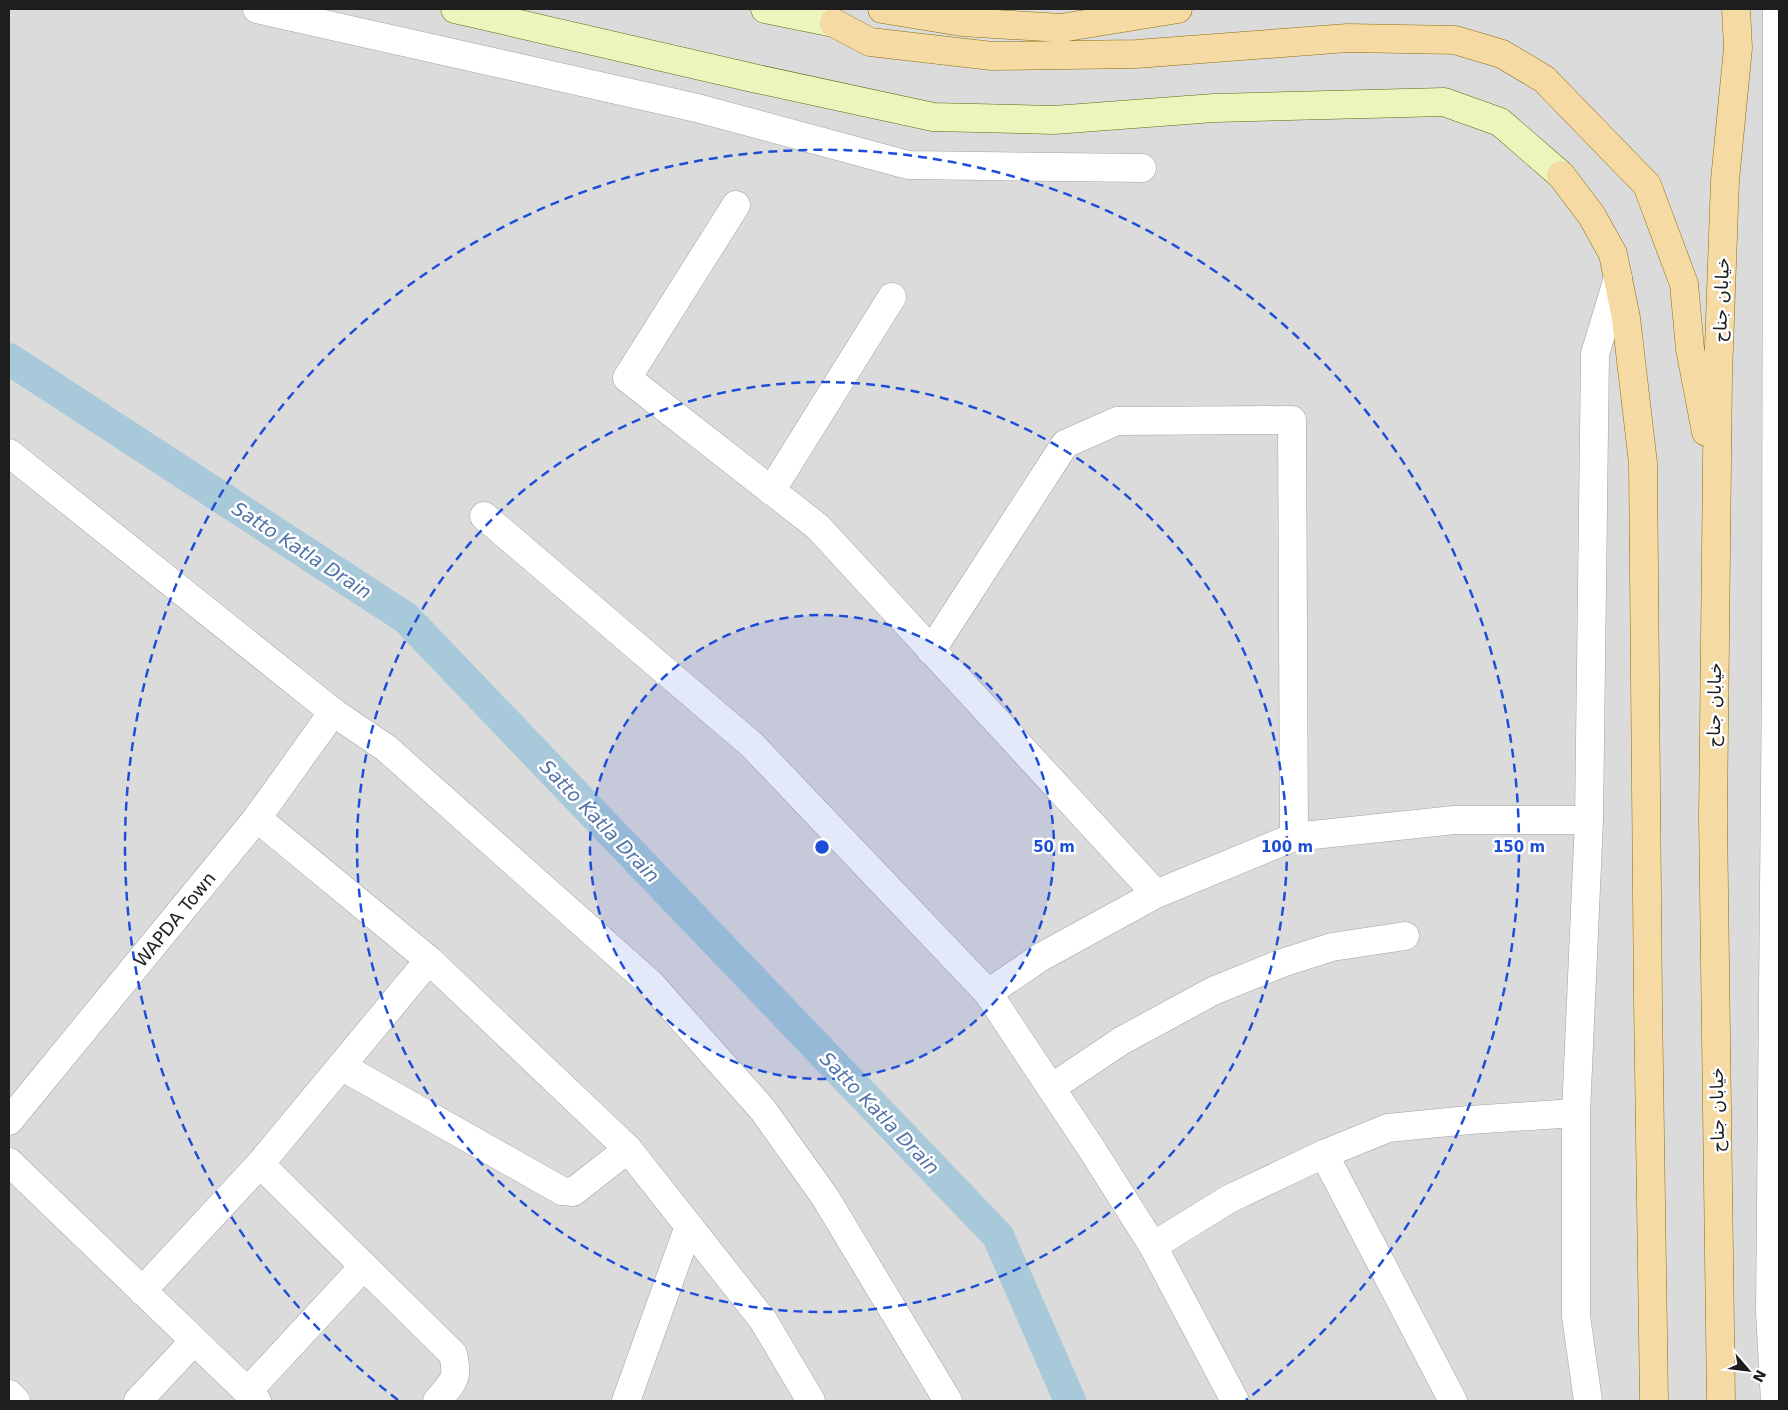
<svg xmlns="http://www.w3.org/2000/svg" width="1788" height="1410" font-family="'DejaVu Sans','Noto Naskh Arabic',sans-serif">
<rect width="100%" height="100%" fill="#eeece5"/>
<!-- residential -->
<path fill="#dcdbdb" d="M9,9H1779V1401H9Z"/>
<g fill="none" stroke-linecap="round" stroke-linejoin="round">
<!-- canal -->
<path stroke="#a8c9d9" stroke-width="32" d="M9,359L406,618L998,1236L1070,1401"/>
<defs>
<g id="minor">
<path d="M257,9L697,108L908,165L1142,168"/>
<path d="M736,205L627,378L818,527L1156,894"/>
<path d="M9,453L333,712L386,748L651,984L763,1110L825,1197L948,1401"/>
<path d="M771,491L892,297"/>
<path d="M484,516L752,745L988,993L1091,1148L1153,1246L1235,1401"/>
<path d="M931,651L1065,444L1117,421L1292,420L1294,837"/>
<path d="M257,818L429,960L628,1149L763,1320L811,1401"/>
<path d="M988,993L1041,957L1156,894L1294,837L1454,820H1589"/>
<path d="M341,1066L562,1191L573,1192L628,1149"/>
<path d="M1051,1088L1121,1041L1213,991L1282,963L1332,947L1405,936"/>
<path id="s1" d="M9,1121L257,818L333,712"/>
<path d="M1324,1154L1453,1401"/>
<path d="M9,1162L257,1401"/>
<path d="M260,1164L453,1354C459,1381 453,1381 437,1401"/>
<path d="M1153,1246L1229,1199L1324,1154L1388,1128L1469,1120L1576,1113"/>
<path d="M142,1291L260,1164L429,960"/>
<path d="M247,1392L364,1266"/>
<path d="M9,1394L16,1401"/>
<path d="M138,1401L194,1341"/>
<path d="M626,1401L689,1226"/>
<path d="M1588,1401L1576,1316V1113L1589,820L1595,354L1618,278"/>
<path d="M1775,1401L1770,1312L1776,679L1777,9"/>
</g>
<path id="secondary" d="M455,9L753,78L933,117L1054,120L1214,108L1444,102L1500,122L1561,175
M765,9L834,23"/>
<path id="primary" d="M882,9L962,22L1061,28L1178,9
M834,23L870,42L992,56L1136,54L1348,38L1455,40L1502,54L1544,79L1647,185L1684,284L1690,349L1706,432
M1561,175L1592,216L1613,254L1626,318L1643,463L1648,1002L1654,1401
M1721,1401L1713,817L1718,375L1725,180L1738,48L1736,9"/>
</defs>
<!-- minor casing -->
<use href="#minor" stroke="#a2a2a2" stroke-width="29"/>
<!-- secondary casing -->
<use href="#secondary" stroke="#586d0d" stroke-width="29"/>
<!-- primary casing -->
<use href="#primary" stroke="#8d700b" stroke-width="29"/>
<!-- minor -->
<use href="#minor" stroke="#fff" stroke-width="28"/>
<!-- secondary -->
<use href="#secondary" stroke="#ecf5bc" stroke-width="28"/>
<!-- primary -->
<use href="#primary" stroke="#f5daa3" stroke-width="28"/>
</g>
<!-- distance rings -->
<circle cx="822" cy="847" r="232" fill="#1d4ed8" fill-opacity=".12"/>
<g fill="none" stroke="#1d4ed8" stroke-width="2.5" stroke-dasharray="9 6">
<circle cx="822" cy="847" r="232"/>
<circle cx="822" cy="847" r="465"/>
<path d="M398 1400A697 697 0 1 1 1246 1400"/>
</g>
<g text-anchor="middle" dominant-baseline="central" stroke-width="5" stroke-linejoin="round" paint-order="stroke">
<!-- street labels -->
<g font-size="18" fill="#1e1e1e" stroke="#fff">
<text transform="translate(1721 300) rotate(-88)">خیابان جناح</text>
<text transform="translate(1714 705) rotate(-89)">خیابان جناح</text>
<text stroke="none"><textPath href="#s1" startOffset="261">WAPDA Town</textPath></text>
<text transform="translate(1717 1110) rotate(-91)">خیابان جناح</text>
</g>
<!-- water labels -->
<g font-size="19" font-style="italic" fill="#5173a7" stroke="#fff">
<text transform="translate(302 550) rotate(33)">Satto Katla Drain</text>
<text transform="translate(600 821) rotate(46)">Satto Katla Drain</text>
<text transform="translate(880 1113) rotate(46)">Satto Katla Drain</text>
</g>
</g>
<circle cx="822" cy="847" r="8" fill="#1d4ed8" stroke="#fff" stroke-width="2.5"/>
<g font-size="15" text-anchor="middle" font-weight="bold" fill="#1d4ed8" stroke="#fff" stroke-width="5" stroke-linejoin="round" paint-order="stroke">
<text x="1054" y="852">50 m</text>
<text x="1287" y="852">100 m</text>
<text x="1519" y="852">150 m</text>
</g>
<!-- border -->
<rect width="1788" height="1410" fill="none" stroke="#1e1e1e" stroke-width="20"/>
<!-- north arrow -->
<g transform="translate(1748 1370) rotate(118)" stroke="#ffffff" stroke-width="4" paint-order="stroke">
<path d="M0-4L9 19L0 12L-9 19Z" fill="#1e1e1e"/>
<text y="-8" font-size="14" font-weight="bold" text-anchor="middle" fill="#1e1e1e">N</text>
</g>
</svg>
